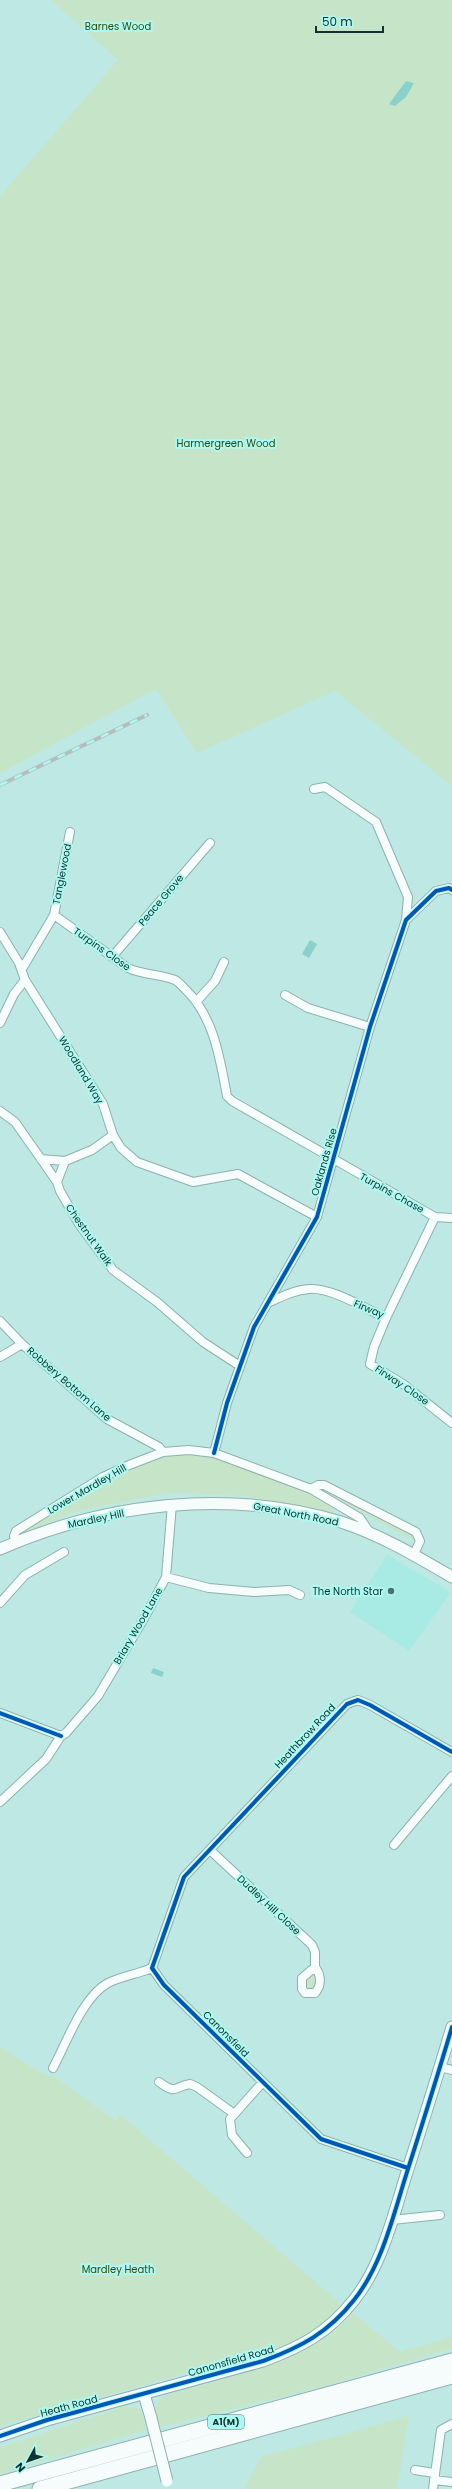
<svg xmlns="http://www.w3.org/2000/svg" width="452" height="2489" font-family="Poppins,sans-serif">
<rect width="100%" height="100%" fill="#bee8e3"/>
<!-- built -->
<path fill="#a8ebe5" d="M387,1555L451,1592L409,1651L350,1612Z"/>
<!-- green -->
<path fill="#c6e5c8" d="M51,0H452V786L335,691L197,753L156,689L0,773V196L118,60Z
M191,1453C231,1460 299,1483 334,1505L333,1514L248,1496L169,1493L78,1511L24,1532L23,1530C72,1500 132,1454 191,1453Z
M329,1492L414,1535L415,1539L414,1540C384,1527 358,1508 328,1494Z
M313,1973H316V1986L314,1989H308L306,1980Z
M0,2046L41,2073L55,2077L116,2121L120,2114L342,2305L318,2328L292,2343L0,2426Z
M353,2313L400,2352L452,2337V2349L320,2387L161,2427L155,2408L160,2399L166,2395C231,2375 304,2367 353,2313Z
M126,2406L140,2409L147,2430L0,2474V2447Z
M409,2416L397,2489H244L261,2457Z"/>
<!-- water -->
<path fill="#89d1ca" d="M406,81L414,83L406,97L395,106L389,104Z
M310,940L317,944L309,958L302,954Z
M153,1668L164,1672L162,1677L151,1673Z"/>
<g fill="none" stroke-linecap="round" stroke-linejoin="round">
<defs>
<path id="street" d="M314,789L325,787L376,822L408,897L406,920
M54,915L70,832
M0,932L19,963L25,980L103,1104L113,1135L121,1148L137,1162L193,1182L238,1174L317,1217
M112,957L210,843
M22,969L54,915L128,968C143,975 160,974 175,980C179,982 183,987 186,990C214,1017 220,1059 227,1096L232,1101L435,1217L452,1218
M285,995L308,1008L370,1027
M197,1001L215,981L224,962
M0,1023L14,994L25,980
M0,1111L15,1122L41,1159L57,1182L60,1191L79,1224L113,1270L157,1302L203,1342L240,1366
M41,1159L65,1161
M57,1182L65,1161L92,1150L113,1135
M435,1217L386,1318L374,1347L370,1364L403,1384L452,1423
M268,1303C281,1297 294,1290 309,1289C331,1287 366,1309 386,1318
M0,1321L22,1344L107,1419L159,1447L163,1452
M0,1357L22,1344
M214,1453L227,1403L254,1327L317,1217L370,1027L406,920L436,891L449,888L452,890
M311,1489L318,1485H324L416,1532L420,1541L414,1554
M16,1542L14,1536L16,1531L103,1477L124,1467L163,1452L189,1450L214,1453L311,1489L360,1518L370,1533
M166,1577L209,1588L254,1592L289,1590L300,1595
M0,1603L25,1575L64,1552
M0,1713L61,1736
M0,1802L46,1759L61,1736L66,1733L98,1696L146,1615L166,1577L172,1504
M394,1845L452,1776
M210,1850L312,1945L315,1952V1967
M315,1967C321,1975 322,1985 315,1993H305L302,1989V1978Z
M440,2067L452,2070
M53,2068C66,2044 83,1996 108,1983C122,1976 138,1974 152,1968
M159,2082C177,2095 173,2087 190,2084L197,2087L233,2113
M247,2153L232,2135L230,2119L263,2082
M408,2168L321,2139L164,1985L152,1968L184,1877L347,1704L358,1700L370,1705L452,1752
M392,2220L440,2215
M415,2470L434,2473
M434,2480L452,2482
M433,2489L441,2430L452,2424"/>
<path id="secondary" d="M0,1549C105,1503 230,1488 341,1522C381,1535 416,1556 452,1577
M144,2394L151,2418
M0,2436L47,2420L263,2361C301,2347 328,2333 354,2300C383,2264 394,2212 408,2169C423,2122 438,2074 452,2027"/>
<path id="highway" d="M0,2484L452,2361
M40,2489L452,2376"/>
</defs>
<!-- street casing -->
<use href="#street" stroke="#8fb0ad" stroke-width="10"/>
<!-- secondary casing -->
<use href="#secondary" stroke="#8fb0ad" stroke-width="13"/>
<!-- highway casing -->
<use href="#highway" stroke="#8fb0ad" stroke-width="17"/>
<!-- street -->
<use href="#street" stroke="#f5fcfb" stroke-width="8"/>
<!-- secondary -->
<use href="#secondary" stroke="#f5fcfb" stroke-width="11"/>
<!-- highway -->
<use href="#highway" stroke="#f5fcfb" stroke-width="15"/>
<defs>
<path id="rail" d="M0,785L147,715"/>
</defs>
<!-- rail casing -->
<use href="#rail" stroke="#b3bebd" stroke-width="4"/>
<!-- rail -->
<use href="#rail" stroke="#acf9f1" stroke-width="2.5" stroke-dasharray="8" stroke-linecap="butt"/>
<defs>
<path id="secondary-bridge" d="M151,2418L167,2481"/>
</defs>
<!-- secondary-bridge casing -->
<use href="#secondary-bridge" stroke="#8fb0ad" stroke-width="13" stroke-linecap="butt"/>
<!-- secondary-bridge -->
<use href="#secondary-bridge" stroke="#f5fcfb" stroke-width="11"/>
<defs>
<path id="cycleway" d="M214,1453L227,1403L254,1327L317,1217L370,1027L406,920L436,891L449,888L452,890
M0,1713L61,1736
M408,2168L321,2139L164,1985L152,1968L184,1877L347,1704L358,1700L370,1705L452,1752
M0,2436L47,2420L263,2361C301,2347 328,2333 354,2300C383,2264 394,2212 408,2169C423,2122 438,2074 452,2027"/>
</defs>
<!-- cycleway casing -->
<use href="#cycleway" stroke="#acf9f1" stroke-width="6"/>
<!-- cycleway -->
<use href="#cycleway" stroke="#0057b8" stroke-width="4"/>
</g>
<!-- markers -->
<circle fill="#4e726f" stroke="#acf9f1" stroke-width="1.5" cx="391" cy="1591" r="4"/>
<g text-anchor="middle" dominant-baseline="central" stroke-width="4" stroke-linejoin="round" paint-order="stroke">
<!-- shield labels -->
<rect fill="#acf9f1" stroke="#406e6a" stroke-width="1" x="208" y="2415" width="36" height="14" rx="3"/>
<g font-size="9" font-weight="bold" fill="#123230">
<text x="226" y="2422">A1(M)</text>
</g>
<!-- park labels -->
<g font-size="10" fill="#334a0a" stroke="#acf9f1">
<text x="118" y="26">Barnes Wood</text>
<text x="226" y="443">Harmergreen Wood</text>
<text x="118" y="2269">Mardley Heath</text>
</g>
<!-- street labels -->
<g font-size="10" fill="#123230" stroke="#acf9f1">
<text transform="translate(62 874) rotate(-79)">Tanglewood</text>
<text transform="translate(161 900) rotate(-50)">Peace Grove</text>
<text transform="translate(102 949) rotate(35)">Turpins Close</text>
<text transform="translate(81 1070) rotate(59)">Woodland Way</text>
<text transform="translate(324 1162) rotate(-74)">Oaklands Rise</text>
<text transform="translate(392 1193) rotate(29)">Turpins Chase</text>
<text transform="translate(89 1235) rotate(55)">Chestnut Walk</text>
<text transform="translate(369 1309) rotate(23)">Firway</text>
<text transform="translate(69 1384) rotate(41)">Robbery Bottom Lane</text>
<text transform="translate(402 1385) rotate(34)">Firway Close</text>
<text transform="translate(87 1489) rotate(-30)">Lower Mardley Hill</text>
<text transform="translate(296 1514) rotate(11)">Great North Road</text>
<text transform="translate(96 1519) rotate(-12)">Mardley Hill</text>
<text transform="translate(138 1626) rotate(-60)">Briary Wood Lane</text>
<text transform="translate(305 1736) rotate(-47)">Heathbrow Road</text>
<text transform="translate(269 1905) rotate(43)">Dudley Hill Close</text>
<text transform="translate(226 2034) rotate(45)">Canonsfield</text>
<text transform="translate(231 2361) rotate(-16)">Canonsfield Road</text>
<text transform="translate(69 2406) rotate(-15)">Heath Road</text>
</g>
<!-- poi labels -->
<g font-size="10" fill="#123230" stroke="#acf9f1" text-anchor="end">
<text x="383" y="1591">The North Star</text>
</g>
</g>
<!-- north arrow -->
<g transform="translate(28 2461) rotate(230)" stroke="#acf9f1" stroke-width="3" paint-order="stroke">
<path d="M0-3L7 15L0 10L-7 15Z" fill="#123230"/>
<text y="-6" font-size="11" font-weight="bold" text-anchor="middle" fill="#123230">N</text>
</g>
<!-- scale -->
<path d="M316 26v6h67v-6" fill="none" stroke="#123230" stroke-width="2"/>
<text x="322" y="26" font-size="12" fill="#123230" stroke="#acf9f1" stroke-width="3" paint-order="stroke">50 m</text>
</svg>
